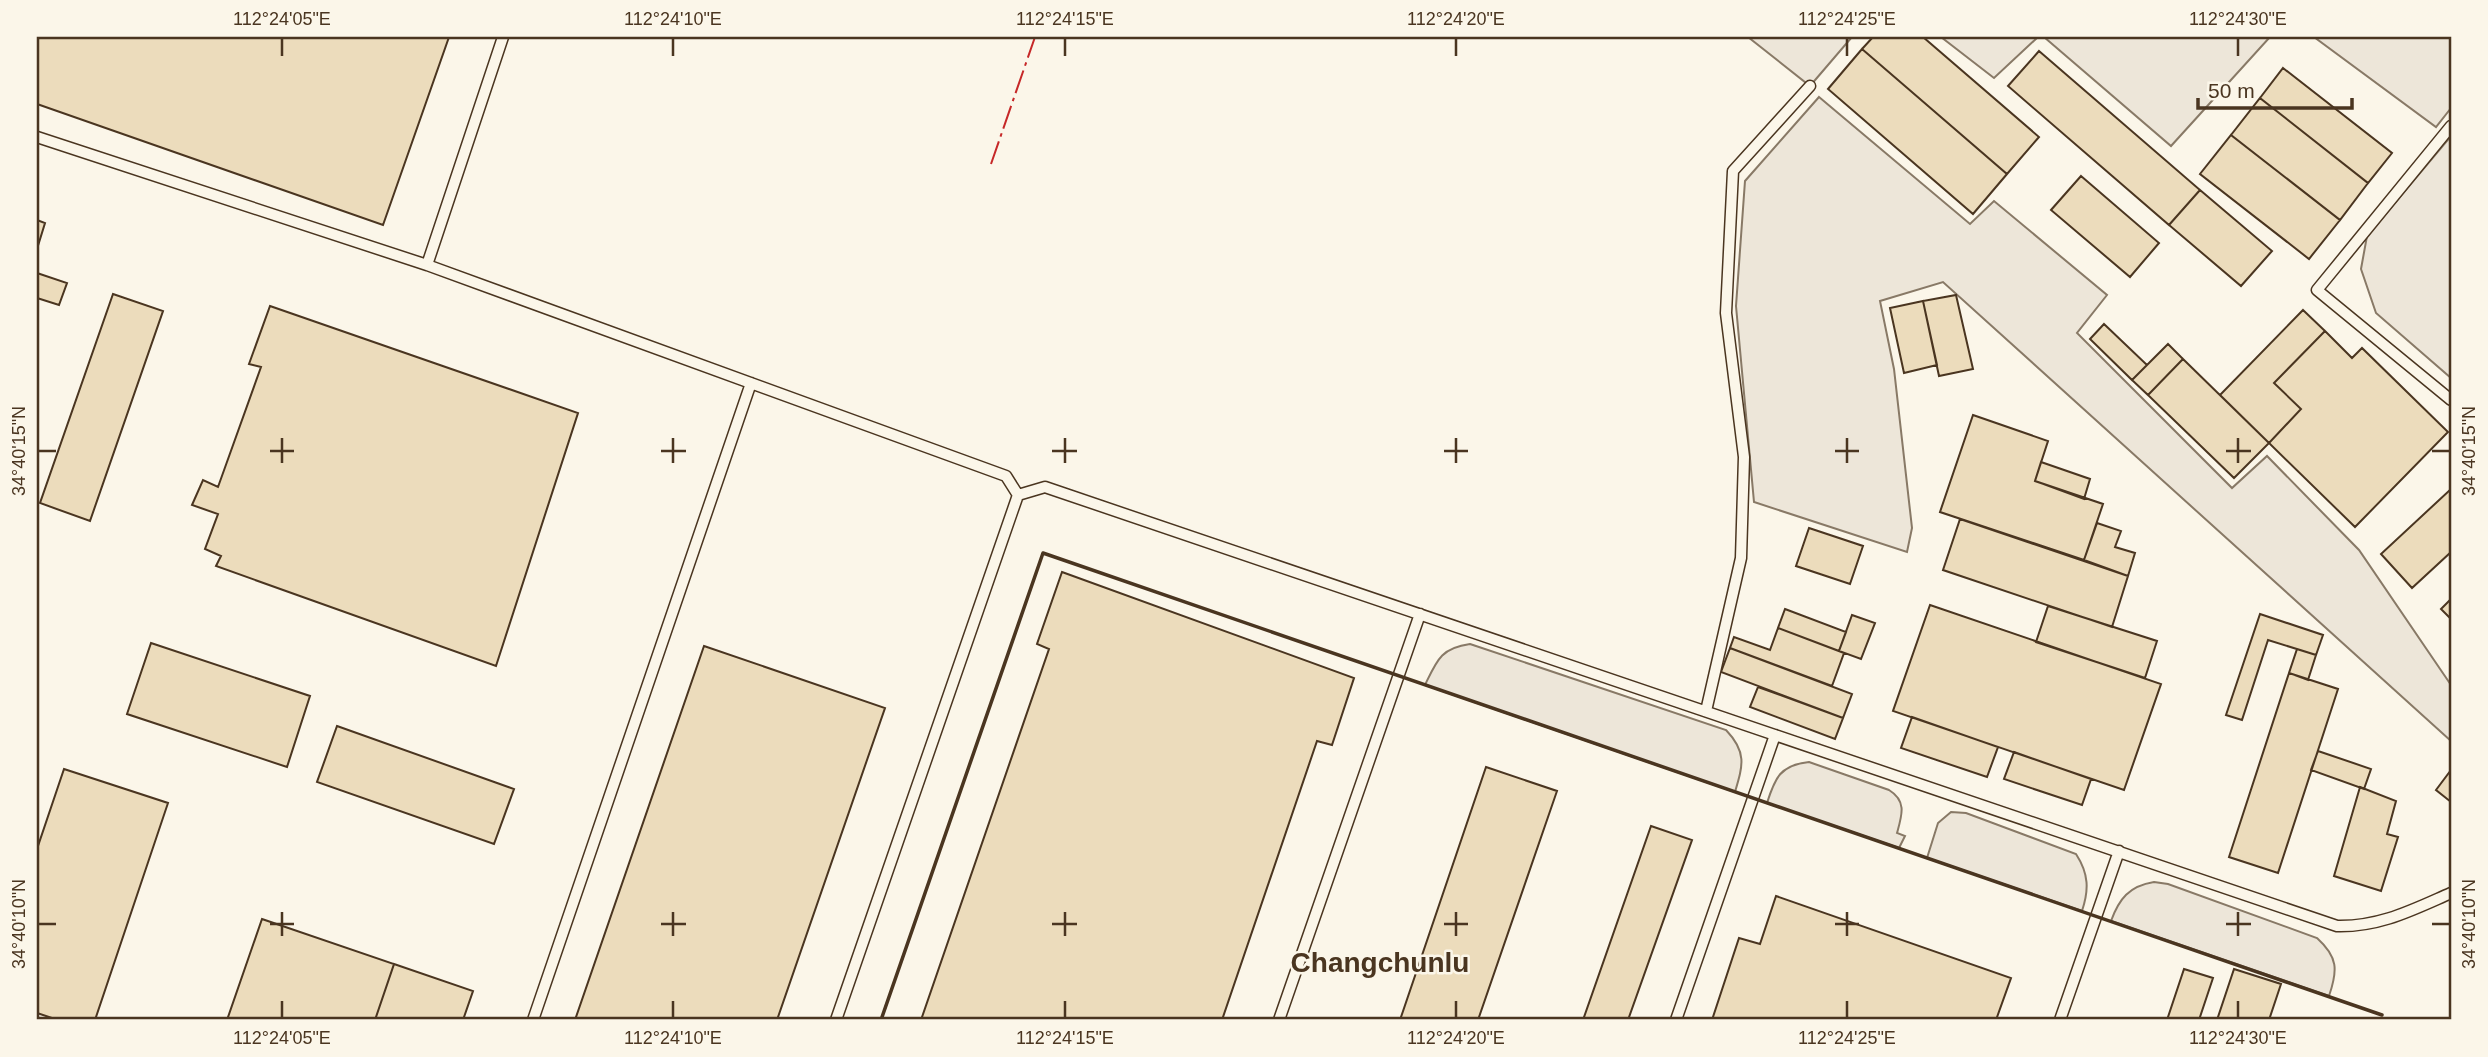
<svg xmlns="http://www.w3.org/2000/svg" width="2488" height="1057" font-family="Helvetica,sans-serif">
<rect width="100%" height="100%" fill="#fbf6e9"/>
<!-- green -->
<path fill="#ede6d9" stroke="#887966" stroke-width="2" d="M1748,37H1852L1810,86Z
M1941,37H2038L1994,78Z
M2044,37H2270L2171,146Z
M2314,37H2451V108L2436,127Z
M1819,97L1970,224L1994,201L2107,295L2077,333L2232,488L2267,456L2359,550L2451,685V741L1943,282L1880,301L1894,369L1912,528L1907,552L1754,502L1736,306L1745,181Z
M2451,136V378L2376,313L2361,269L2367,236Z
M1470,644L1726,730C1747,752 1743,765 1735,792L1425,685C1437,660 1441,648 1470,644Z
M1809,762L1889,790C1907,801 1902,815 1897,833L1905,836L1899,848L1767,803C1775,778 1780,765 1809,762Z
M1951,812L1966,813L2076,854C2089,874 2089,890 2082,911L1927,858L1938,823Z
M2154,882L2168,884L2317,938C2338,957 2338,970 2329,996L2111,921C2119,899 2129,886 2154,882Z"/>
<!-- building -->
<path fill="#ecdcbc" stroke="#4a3520" stroke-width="2" d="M37,37H449L383,225L37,104Z
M1873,37H1923L2039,137L2007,174L1862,49Z
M1862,49L2007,174L1973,214L1828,89Z
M2039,51L2200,190L2169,225L2008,86Z
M2283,68L2392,153L2368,183L2260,98Z
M2260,98L2368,183L2340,220L2231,135Z
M2231,135L2340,220L2309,259L2200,174Z
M2081,176L2159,243L2130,277L2051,210Z
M2200,190L2272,251L2241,286L2169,225Z
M37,220L45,223L37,249Z
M37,273L67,283L59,305L37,298Z
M113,294L163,311L90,521L40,503Z
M1956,295L1973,369L1939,376L1923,301Z
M1923,301L1937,365L1904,373L1890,308Z
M270,306L578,413L496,666L216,566L221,556L205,549L218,514L192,505L203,480L218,487L261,367L249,364Z
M2303,310L2325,331L2274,383L2301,409L2269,443L2220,395Z
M2104,324L2147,365L2132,380L2090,339Z
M2325,331L2352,358L2362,348L2448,432L2355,527L2269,443L2301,409L2274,383Z
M2168,344L2183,359L2148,395L2132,380Z
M2183,359L2269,443L2234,478L2148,395Z
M1973,415L2048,441L2035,481L2103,504L2084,560L1940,512Z
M2041,462L2090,479L2084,499L2035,481Z
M2451,489V552L2412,588L2381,554Z
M1960,519L2128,576L2112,627L1943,570Z
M2097,523L2121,531L2115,547L2135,553L2128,576L2084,560Z
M1809,528L1863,546L1850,584L1796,566Z
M1062,572L1354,678L1332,745L1317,741L1222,1020H921L1049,649L1037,644Z
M2451,599V619L2441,609Z
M1930,605L2161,684L2124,790L1893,711Z
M2048,606L2157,641L2145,678L2036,642Z
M1785,609L1846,632L1839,651L1778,628Z
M2260,614L2323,635L2316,655L2268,640L2242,720L2226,715Z
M1852,615L1875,623L1861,659L1839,651Z
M1778,628L1844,653L1832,686L1730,648L1734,637L1770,650Z
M151,643L310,696L287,767L127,714Z
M704,646L885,708L777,1020H575Z
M1730,648L1852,694L1843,718L1721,672Z
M2297,649L2316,655L2308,680L2289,673Z
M2289,673L2338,689L2278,873L2229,857Z
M1758,687L1843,718L1835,739L1750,707Z
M1912,717L1998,747L1987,777L1901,748Z
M337,726L514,789L494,844L317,782Z
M2318,751L2371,769L2364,789L2311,770Z
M2014,752L2091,779L2082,805L2004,779Z
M1486,767L1557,791L1478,1020H1400Z
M64,769L168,803L95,1020H58L37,1013V849Z
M2451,770V802L2436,790Z
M2360,787L2396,801L2387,834L2398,837L2381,891L2334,876Z
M1651,826L1692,840L1628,1020H1583Z
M1776,896L2011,978L1996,1020H1712L1739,938L1760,944Z
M262,919L394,964L375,1020H227Z
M394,964L473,991L463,1020H375Z
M2184,969L2213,978L2199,1020H2167Z
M2234,969L2281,984L2269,1020H2217Z"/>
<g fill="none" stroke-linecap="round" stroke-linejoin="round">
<defs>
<path id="lane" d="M2451,126L2317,290L2451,400
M37,137L427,265L1006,476L1018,495
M427,265L503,37
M1018,495L1045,487L2337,926C2380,927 2412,910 2451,893
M1706,711L1741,558L1744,457L1726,313L1733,171L1810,86
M533,1020L751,383
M836,1020L1018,495
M1279,1020L1420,614
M1676,1020L1775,735
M2060,1020L2119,851"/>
</defs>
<!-- lane casing -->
<use href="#lane" stroke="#4a3520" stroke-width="13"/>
<!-- lane -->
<use href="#lane" stroke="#fbf6e9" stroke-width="10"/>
<!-- wall -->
<path stroke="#4a3520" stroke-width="3.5" d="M881,1020L1043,553L2382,1015"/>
<!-- power -->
<path stroke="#c62828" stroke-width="2" stroke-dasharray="24 5 3.5 5" stroke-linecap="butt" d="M991,164L1035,37"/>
</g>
<!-- ticks -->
<path fill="none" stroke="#4a3520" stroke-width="2.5" d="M282,38V56M673,38V56M1065,38V56M1456,38V56M1847,38V56M2238,38V56M282,438V463M673,438V463M1065,438V463M1456,438V463M1847,438V463M2238,438V463M38,451H56M270,451H294M661,451H686M1052,451H1077M1444,451H1468M1835,451H1859M2226,451H2251M2432,451H2450M282,912V936M673,912V936M1065,912V936M1456,912V936M1847,912V936M2238,912V936M38,924H56M270,924H294M661,924H686M1052,924H1077M1444,924H1468M1835,924H1859M2226,924H2251M2432,924H2450M282,1001V1018M673,1001V1018M1065,1001V1018M1456,1001V1018M1847,1001V1018M2238,1001V1018"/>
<g text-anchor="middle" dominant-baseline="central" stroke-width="5" stroke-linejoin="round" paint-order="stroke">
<!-- district labels -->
<g font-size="28" font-weight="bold" fill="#4a3520" stroke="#fbf6e9">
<text x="1380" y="962">Changchunlu</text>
</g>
</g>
<!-- border -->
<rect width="2488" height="1057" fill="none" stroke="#fbf6e9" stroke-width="77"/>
<!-- scale -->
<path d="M2198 98v10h154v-10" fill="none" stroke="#4a3520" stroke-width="3.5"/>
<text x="2208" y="98" font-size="21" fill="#4a3520" stroke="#fbf6e9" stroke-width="5" paint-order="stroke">50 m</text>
<rect x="38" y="38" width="2412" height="980" fill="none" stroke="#4a3520" stroke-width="2.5"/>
<g font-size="18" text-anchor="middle" fill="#4a3520">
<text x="282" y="25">112°24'05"E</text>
<text x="673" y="25">112°24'10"E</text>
<text x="1065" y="25">112°24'15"E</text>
<text x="1456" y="25">112°24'20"E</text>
<text x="1847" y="25">112°24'25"E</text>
<text x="2238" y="25">112°24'30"E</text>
<text transform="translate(19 451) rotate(-90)" y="6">34°40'15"N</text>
<text transform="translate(2469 451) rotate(-90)" y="6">34°40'15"N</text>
<text transform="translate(19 924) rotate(-90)" y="6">34°40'10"N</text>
<text transform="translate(2469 924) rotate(-90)" y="6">34°40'10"N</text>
<text x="282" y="1044">112°24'05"E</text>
<text x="673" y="1044">112°24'10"E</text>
<text x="1065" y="1044">112°24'15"E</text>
<text x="1456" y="1044">112°24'20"E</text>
<text x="1847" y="1044">112°24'25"E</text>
<text x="2238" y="1044">112°24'30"E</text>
</g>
</svg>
